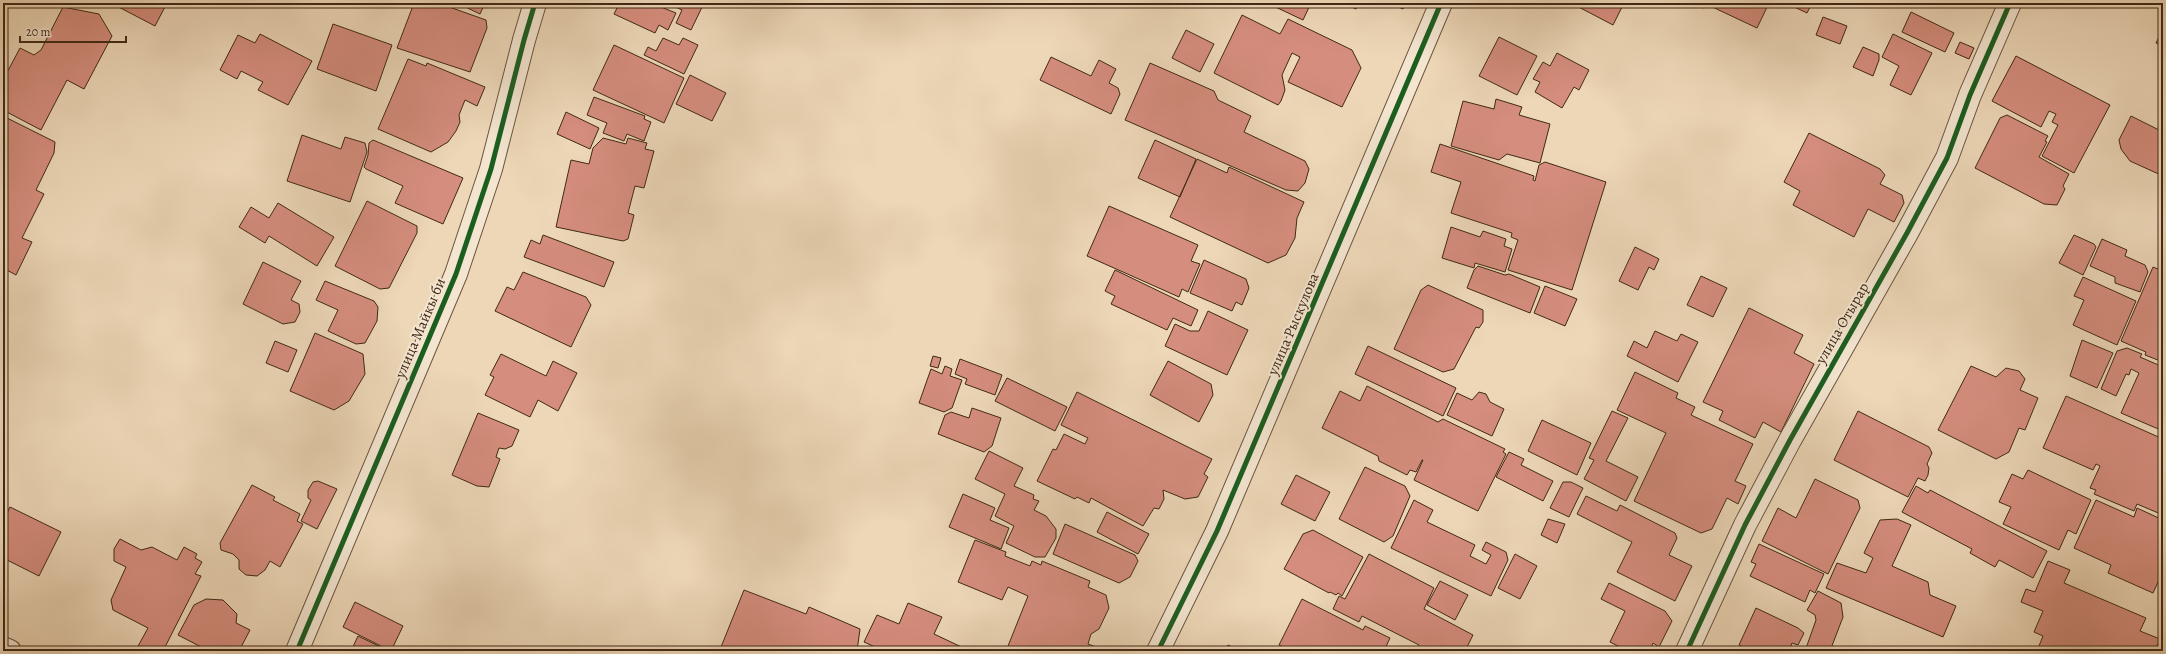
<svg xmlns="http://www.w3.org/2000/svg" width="2166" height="654" font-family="Alegreya,serif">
<rect width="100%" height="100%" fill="#edd7b7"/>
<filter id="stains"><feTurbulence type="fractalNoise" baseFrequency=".005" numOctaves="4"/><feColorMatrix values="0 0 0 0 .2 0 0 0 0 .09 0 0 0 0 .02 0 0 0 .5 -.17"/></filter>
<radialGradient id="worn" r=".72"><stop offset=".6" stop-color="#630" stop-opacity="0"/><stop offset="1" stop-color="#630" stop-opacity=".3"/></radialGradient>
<!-- building -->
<path fill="#d58d7d" stroke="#402916" d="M111,3H167L155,26Z
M414,3H438L486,20L487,28L470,72L397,48Z
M457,3H485L480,14Z
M607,3H662L661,7L676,13L668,30L659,25L655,33L614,14L617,8Z
M667,3H704L691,30L676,23L682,10Z
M1267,3H1311L1303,20Z
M1343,3H1359L1356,9Z
M1390,3H1406L1403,9Z
M1571,3H1624L1613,25Z
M1694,3H1769L1757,28L1706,4L1704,8Z
M1786,3H1812L1807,13Z
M63,7L99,14L112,36L84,89L67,80L41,130L3,110V80L20,48L34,55L41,50Z
M1911,12L1954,33L1945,52L1902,32Z
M1242,15L1280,34L1288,19L1352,50L1361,68L1342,107L1288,82L1300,57L1292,53L1282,75L1285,90L1281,101L1278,105L1214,73Z
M1823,17L1847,26L1840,44L1816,35Z
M333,24L392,45L376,91L317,69Z
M2163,29V46L2156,43Z
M1186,30L1214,44L1200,72L1172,58Z
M260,34L312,61L288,105L258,90L263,82L241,71L237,79L220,70L238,35L255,43Z
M1893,34L1932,53L1911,95L1890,85L1899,66L1882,57Z
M1499,37L1537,56L1517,95L1479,76Z
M663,38L679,45L683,38L698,45L684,74L644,55L648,47L656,51Z
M1960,42L1974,48L1969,59L1955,53Z
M614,45L684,78L664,123L593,90Z
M1863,47L1879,54V60L1873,76L1853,67Z
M1557,53L1589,70L1579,90L1574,87L1562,108L1535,92L1540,82L1533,79L1543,62L1550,66Z
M2016,56L2110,105L2074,173L2042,156L2058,125L2052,122L2056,114L2049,111L2041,127L1992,101Z
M1051,57L1091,76L1099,60L1116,69L1109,83L1118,88L1120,94L1111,114L1040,80Z
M408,59L426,66L427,63L485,87L477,106L465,100L459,115L460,122L456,131L448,142L431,152L378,129Z
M1150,63L1214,91L1218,100L1251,116L1244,132L1305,161L1309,169L1305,183L1298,191L1286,190L1125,120Z
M690,75L726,93L712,121L676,104Z
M594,97L645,116L644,119L651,122L644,141L627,134L624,141L603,133L607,123L587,115Z
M1496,99L1522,107L1519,115L1550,124L1540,163L1507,154L1499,160L1451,146L1463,101L1494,109Z
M566,112L599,128L590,149L557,134Z
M2007,115L2048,136L2045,141L2047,142L2039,157L2069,174L2063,186L2065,189L2057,205L2044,204L1975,168L2000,118Z
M3,116L55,142L54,153L36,190L44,194L22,238L32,242L16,275L3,268Z
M2131,116L2163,132V176L2130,161L2121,149L2119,140Z
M1809,133L1880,169L1885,175L1880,184L1902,195L1904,203L1894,222L1868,209L1854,237L1793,205L1800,191L1784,182Z
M302,135L341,149L345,137L365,143L367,152L350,202L287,181Z
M603,138L626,144L628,138L647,143L645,149L654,151L644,188L635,186L628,213L634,215L628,239L623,241L556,227L571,160L589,164L593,148Z
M373,140L463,178L443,224L395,203L403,186L366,169L364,167L368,155L369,143Z
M1155,140L1196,159L1180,197L1138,178Z
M1440,144L1534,176L1533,180L1535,181L1539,165L1545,162L1606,182L1572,290L1508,270L1518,240L1511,237L1512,233L1451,213L1461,182L1431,172Z
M1197,159L1227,173L1229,167L1304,202L1297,218L1295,238L1286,255L1268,263L1170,217Z
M367,201L417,226V233L389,288L380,289L335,266Z
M278,203L334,237L317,266L269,236L265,243L239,227L251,207L269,218Z
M1109,206L1198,245L1191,261L1200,264L1188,292L1182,289L1179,297L1087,256Z
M1451,227L1480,237L1483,231L1506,239L1504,246L1512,249L1505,272L1475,263L1474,268L1442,258Z
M543,235L614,262L604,287L524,257L531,240L540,244Z
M2074,235L2094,244L2096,247L2083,275L2059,263Z
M2102,239L2127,250L2125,256L2145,265L2148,272L2140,292L2115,283V277L2090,266Z
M1635,247L1659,259L1654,270L1649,267L1638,290L1619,281Z
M1204,260L1246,279L1249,288L1242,305L1236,302L1232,311L1190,293Z
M263,262L301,281L291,300L299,304L300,312L295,322L283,324L243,304Z
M1478,266L1505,275L1509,274L1540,287L1530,313L1467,288L1474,270Z
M2153,267L2163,271V362L2145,355L2146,352L2121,341Z
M1115,270L1198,310L1191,326L1173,318L1167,330L1111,304L1115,296L1105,291Z
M523,272L586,297L591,305L571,347L495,311L507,287L514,290Z
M1701,276L1727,288L1713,317L1687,305Z
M2083,277L2136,301L2117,345L2073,325L2084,300L2074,296Z
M325,281L374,301L378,307L377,321L365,343L356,344L328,331L338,310L316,300Z
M1428,285L1483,310V322L1479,328L1476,327L1454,369L1443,372L1394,349L1421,290Z
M1545,286L1577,299L1565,326L1534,313Z
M1749,308L1803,335L1794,353L1814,364L1781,432L1763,422L1755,438L1719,420L1723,411L1703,402Z
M1208,311L1248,330L1227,375L1165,346L1175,324L1190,331H1199Z
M1655,331L1677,341L1681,334L1698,342L1678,382L1627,356L1634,341L1647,348Z
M315,333L363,354L365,374L349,401L334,410L290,391Z
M2082,340L2113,353L2097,388L2070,376Z
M275,341L297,350L288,372L266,363Z
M1368,346L1456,388L1443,416L1355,374Z
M2127,348L2142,354L2140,357L2163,367V431L2121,413L2139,373L2131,369L2129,375L2126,374L2116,396L2101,389L2117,351Z
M501,354L546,376L553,361L577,373L558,411L538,400L530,417L485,395L494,377L490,375Z
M933,356L941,358L938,368L930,366Z
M960,359L1002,375L995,395L965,384L967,379L955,374Z
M1168,361L1211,384L1213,395L1199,422L1150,395Z
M945,366L952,369L950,376L962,380L952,408L944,412L919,403L931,369L942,374Z
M1971,366L1996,377L2006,368L2019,371L2025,379L2020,390L2038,398L2025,430L2019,428L2009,452L1996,459L1938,430Z
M1635,372L1678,393L1676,398L1695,407L1691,415L1753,444L1735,481L1746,486L1738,504L1727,498L1712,529L1701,533L1634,501L1666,433L1617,410Z
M1007,378L1067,407L1055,431L995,401Z
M1367,386L1438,422L1443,419L1505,449L1503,452L1506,454L1478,511L1414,480L1423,460H1422L1416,472L1410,470L1407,475L1379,461L1378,456L1322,428L1340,391L1360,401Z
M1077,392L1212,459L1204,474L1208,477L1198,497L1185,499L1163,490L1164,499L1159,509L1154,508L1143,526L1091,498L1089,503L1077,497L1075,499L1037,481L1053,449L1056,450L1064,434L1085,444L1088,438L1061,425Z
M1479,392L1486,394L1490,402L1504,409L1492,436L1447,415L1457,393L1472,400Z
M2066,396L2163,439V515L2137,504L2134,511L2094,494L2096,490L2090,488L2100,466L2096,464L2093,470L2043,448Z
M972,408L1001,418L992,446L984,452L938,434L945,415L951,412L969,418Z
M1612,411L1628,418L1606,461L1638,477L1626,501L1584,479L1594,460L1589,458Z
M1858,411L1929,447L1932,453L1927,464L1929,468L1928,475L1925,481L1918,478L1908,497L1834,460Z
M478,413L519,430L512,446L505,449L499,448L496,457L500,459L489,487L477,486L452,475Z
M1542,420L1591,443L1577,475L1528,451Z
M989,451L1023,468L1014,486L1034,495L1033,499L1039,501L1034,510L1046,516L1056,529V538L1045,557H1035L1006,543L1014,526L995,516L1005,494L975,479Z
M1509,452L1524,459L1521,465L1553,481L1543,501L1496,477Z
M1365,467L1405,486L1410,496L1393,536L1384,542L1339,519Z
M2028,470L2091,500L2076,534L2068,530L2059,550L2003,524L2011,507L1999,502L2012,474L2023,479Z
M1296,475L1330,492L1315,521L1281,504Z
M1815,479L1858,500L1860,508L1828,574L1762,541L1778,508L1796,518Z
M318,481L337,489L317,529L301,521L311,500L308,498V490L313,482Z
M1563,482H1571L1583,488L1569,517L1550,508Z
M252,485L275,497L273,500L300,514L297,521L303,524L280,567L270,561L265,570L257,576L246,575L239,569V560L233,554L221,550L220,543Z
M1916,486L1928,493L1930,490L2047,551L2033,578L1999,560L1995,567L1970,553L1972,549L1902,512Z
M963,494L995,508L990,520L1009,528L1001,549L949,527Z
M1586,496L1617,511L1620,505L1675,533L1677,538L1669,555L1692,566L1675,601L1617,572L1632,542L1577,514Z
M1414,500L1433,510L1427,522L1475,545L1470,556L1486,564L1491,555L1482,550L1486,542L1506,552L1508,560L1491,596L1391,548Z
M2096,500L2134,517L2137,508L2163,520V571L2153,593L2108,573L2111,565L2074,548Z
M10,507L61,532L39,576L3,558V521Z
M1107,512L1149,534L1138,554L1097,532Z
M1548,519L1565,524L1557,543L1541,535Z
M1897,519L1911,525L1892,566L1928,582L1930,595L1956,606L1943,637L1826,588L1837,563L1866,573L1873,558L1864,553L1880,520Z
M1065,524L1135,555L1138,561L1130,577L1119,583L1053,554Z
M1313,530L1363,557L1342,596L1338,593L1336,595L1330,592L1329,593L1284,569L1303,534Z
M120,539L141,550L152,547L177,560L184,547L197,554L195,558L202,562L195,574L201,576L163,651H142L137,648L148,628L113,610L111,600L126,567L114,561V549Z
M975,540L1006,552L1005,556L1030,566L1032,561L1041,565L1042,561L1090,581L1088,587L1106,595L1109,608L1099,629L1091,634L1088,644L1102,649L1101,651H1006L1028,596L1008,587L1002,600L958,582Z
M1759,544L1824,574L1815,593L1810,590L1805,602L1750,576L1756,564L1751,562Z
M1369,554L1434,588L1424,609L1473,635L1465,651H1416L1419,645L1362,616L1359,622L1333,609L1339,596L1345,599Z
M1515,554L1537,566L1520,599L1498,588Z
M2048,561L2070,570L2064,583L2146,618L2140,631L2160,639L2155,651H2037L2043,636L2034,632L2043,611L2021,602L2026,589L2035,592Z
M1440,581L1468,595L1455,620L1427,605Z
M1609,583L1665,611L1672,621L1659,647L1653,643L1650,651H1628L1610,642L1625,611L1601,599Z
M744,590L806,614L809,607L860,629L857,651H730L721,647Z
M1818,591L1841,603L1843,617L1830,651H1805L1816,620L1815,615L1807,610Z
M206,599L223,600L237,614L236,623L250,630L239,651H209L178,635L194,605Z
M1302,599L1363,630L1365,626L1390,638L1384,651H1291L1279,645Z
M355,602L403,626L391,651L343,627Z
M908,603L942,617L934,634L970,651H884L864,642L877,615L899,624Z
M1756,608L1798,628L1804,633L1798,645L1792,643L1789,651H1752L1739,645Z
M358,636L389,651H351Z
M1228,645L1241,651H1225Z"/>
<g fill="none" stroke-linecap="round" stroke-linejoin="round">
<defs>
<path id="minor" d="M3,648L10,651
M297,651L456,274L491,169L524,40L535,3
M1158,651L1217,531L1441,3
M1687,651L1745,525L1790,440L1907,233L1947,158L1970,95L2010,3"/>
</defs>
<!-- minor casing -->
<use href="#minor" stroke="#6b543e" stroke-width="24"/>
<!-- minor -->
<use href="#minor" stroke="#f3e5d0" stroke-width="22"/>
<defs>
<path id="cycleway" d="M297,651L456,274L491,169L524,40L535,3
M1158,651L1217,531L1441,3
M1687,651L1745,525L1790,440L1907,233L1947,158L1970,95L2010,3"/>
</defs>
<!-- cycleway casing -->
<use href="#cycleway" stroke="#f3e5d0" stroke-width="8"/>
<!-- cycleway -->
<use href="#cycleway" stroke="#1b5e20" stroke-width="5"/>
</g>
<g text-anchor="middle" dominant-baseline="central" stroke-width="4" stroke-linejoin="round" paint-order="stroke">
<!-- street labels -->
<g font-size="15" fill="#402916" stroke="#f3e5d0">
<text transform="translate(1842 323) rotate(-60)">улица Отырар</text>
<text transform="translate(1293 324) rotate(-67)">улица Рыскулова</text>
<text transform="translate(420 328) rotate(-67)">улица Майкы би</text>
</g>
</g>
<!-- margin -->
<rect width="2166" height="654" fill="none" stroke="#edd7b7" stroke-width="16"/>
<rect x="4" y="4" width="2158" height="646" fill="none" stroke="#402916" stroke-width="2"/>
<rect x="8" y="8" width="2150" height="638" fill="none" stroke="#402916"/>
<!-- scale -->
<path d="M20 36v6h106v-6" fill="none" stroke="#402916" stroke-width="2"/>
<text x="26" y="36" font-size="12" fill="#402916" stroke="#f3e5d0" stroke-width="3" paint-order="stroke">20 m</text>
<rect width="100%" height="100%" filter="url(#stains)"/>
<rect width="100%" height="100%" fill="url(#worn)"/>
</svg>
